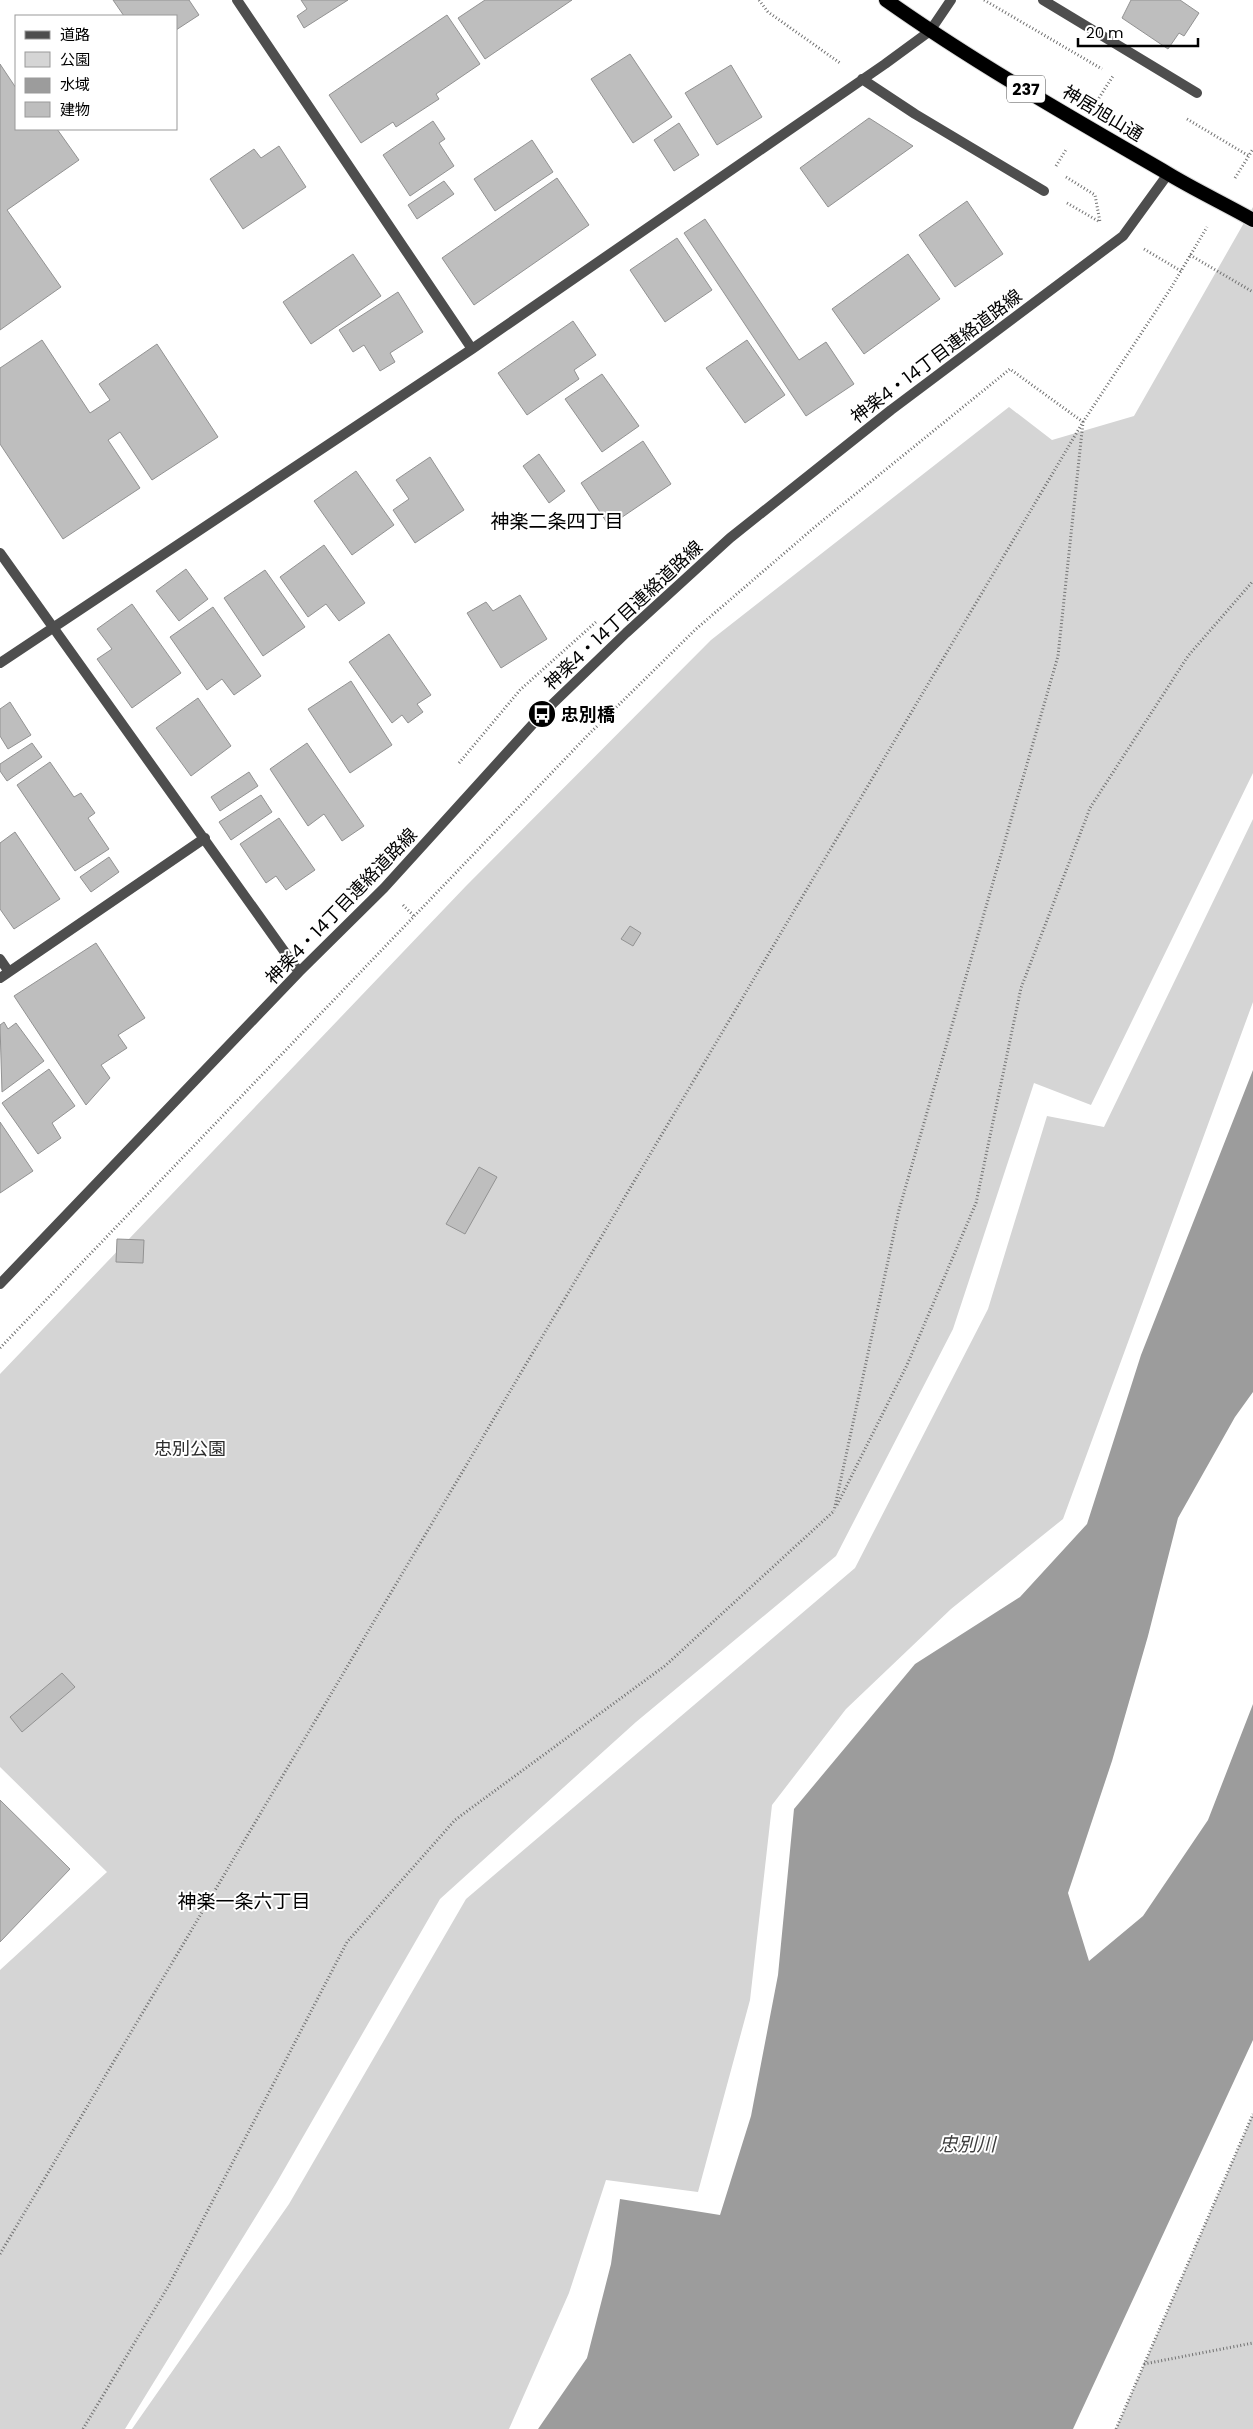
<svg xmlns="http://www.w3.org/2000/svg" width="1253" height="2429" font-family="Poppins,'Noto Sans JP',sans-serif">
<rect width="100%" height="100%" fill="#fff"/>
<!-- green -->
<path fill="#d5d5d5" d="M1253,207V773L1091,1105L1034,1083L953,1329L836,1556L636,1722L440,1899L277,2182L125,2429H0V1970L107,1872L0,1767V1374L466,886L711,640L1009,407L1052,440L1134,416Z
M1253,819V1002L1063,1519L951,1609L846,1709L772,1805L750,2000L698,2192L606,2180L569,2293L509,2429H132L289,2204L466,1899L855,1568L988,1309L1047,1116L1104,1127Z
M1253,2114V2429H1116Z"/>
<!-- water -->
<path fill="#9c9c9c" d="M1253,1070V1392L1235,1417L1178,1518L1148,1636L1112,1761L1068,1893L1089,1961L1143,1916L1208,1820L1253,1704V2040L1073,2429H538L587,2358L611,2264L620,2199L720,2215L751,2116L778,1975L794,1809L915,1664L1020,1597L1087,1524L1141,1355Z"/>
<!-- building -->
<path fill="#bebebe" stroke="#929292" d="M113,0H189L199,15L176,30V16H124Z
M301,0H348L304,28L297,16L307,9Z
M485,0H572L485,59L458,18Z
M1131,0H1180L1199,13L1184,36L1179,33L1168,49L1122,18Z
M447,15L480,64L436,94L439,99L396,127L393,122L361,143L329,95Z
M630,54L672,117L633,143L591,79Z
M0,64L16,88V129H57L79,160L7,210L61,287L0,330Z
M731,65L762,117L717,145L685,93Z
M869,118L913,146L828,207L800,168Z
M433,121L445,139L439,143L454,166L410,196L383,155Z
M679,123L699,155L674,171L654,140Z
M532,140L553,172L495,211L474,179Z
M279,146L306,187L243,229L210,179L254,149L261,158Z
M557,178L589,225L474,305L442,258Z
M444,181L454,194L417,219L408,205Z
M967,201L1003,254L955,287L919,235Z
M705,219L799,360L826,342L854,384L806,416L684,233Z
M677,238L712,290L665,322L630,270Z
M353,254L381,296L311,344L283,302Z
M908,254L940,299L864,354L832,309Z
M398,292L423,332L390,353L395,362L380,371L364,345L353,352L339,330Z
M573,321L596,355L574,370L579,379L527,415L498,373Z
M42,340L90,413L110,400L99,384L157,344L218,437L152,480L120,432L108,440L140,488L63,539L0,444V368Z
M747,340L785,395L745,423L706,368Z
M602,374L639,426L602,452L565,399Z
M643,441L671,484L609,526L581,483Z
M539,454L565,491L549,503L523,466Z
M430,457L464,510L415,543L393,510L409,499L396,480Z
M356,471L394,525L352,555L314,501Z
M324,545L365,603L339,621L326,604L308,617L280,577Z
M186,569L208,599L179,621L156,591Z
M265,570L305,627L263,656L224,598Z
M520,595L547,639L501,668L467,613L486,602L493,611Z
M132,604L181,673L132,708L97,659L112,649L97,629Z
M213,607L261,676L234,695L222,679L207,690L170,637Z
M389,634L431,695L417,704L423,712L408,723L402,715L392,723L349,662Z
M351,681L392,745L350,773L308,709Z
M198,698L231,746L191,776L156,728Z
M10,702L31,735L8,749L0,736V709Z
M32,743L42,757L7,781L0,771V764Z
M307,743L364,826L342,841L324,814L308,826L270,769Z
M50,762L74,797L81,793L95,813L88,818L109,849L75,871L17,785Z
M249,772L258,786L220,811L211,797Z
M261,795L272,812L231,840L219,822Z
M279,818L315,870L286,890L276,876L266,883L240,844Z
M15,832L60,899L14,929L0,909V843Z
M109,857L119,872L91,892L80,877Z
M630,926L641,933L633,946L621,939Z
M96,943L145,1018L118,1035L127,1048L101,1065L110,1078L86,1105L14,996Z
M4,1022L8,1029L16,1023L44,1061L2,1092L0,1025Z
M49,1069L75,1106L52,1123L61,1138L38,1154L2,1103Z
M0,1122L33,1171L0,1193Z
M479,1167L497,1177L465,1234L446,1224Z
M117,1239L144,1240L143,1263L116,1262Z
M62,1673L75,1687L22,1732L10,1717Z
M0,1800L70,1869L0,1942Z"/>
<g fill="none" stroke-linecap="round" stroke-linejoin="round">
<defs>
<path id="trunk" d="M886,0C975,63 1072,118 1167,173C1195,190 1225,204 1253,220"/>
</defs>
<!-- trunk casing -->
<use href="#trunk" stroke="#dbdbdb" stroke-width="16"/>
<!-- path -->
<path stroke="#707070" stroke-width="3" stroke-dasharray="1 2.5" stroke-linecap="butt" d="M759,0L768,12L840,63
M984,0L1102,69
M1097,101L1113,76
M1187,119L1249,156
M1056,166L1067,148
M1066,177L1095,195L1100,222
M1235,178L1253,149
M1067,203L1098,221
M1144,249L1181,271
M1190,255L1253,292
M459,763L520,690L597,621
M403,905L415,917
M0,1348L587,736L696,629L816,526L1010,369L1083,422L1058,656L899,1210L834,1511
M837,1505L907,1365L976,1203L1021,988L1090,808L1188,656L1253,581
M0,2254L1083,422L1171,288L1207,227
M1144,2364L1253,2343
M83,2429L169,2285L347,1942L455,1820L666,1665L834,1511
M1116,2429L1253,2114"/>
<!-- minor -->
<path stroke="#4e4e4e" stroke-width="10" d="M237,0L472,349
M1043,0L1197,93
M862,79L915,114L1044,191
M0,553L299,972
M0,663L472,349L885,64L930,31L951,0
M0,959L9,972
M0,978L205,838
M0,1284L299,972L384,888L542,714L626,633L730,538L891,410L1123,236L1168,174"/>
<!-- trunk -->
<use href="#trunk" stroke="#000" stroke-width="14"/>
</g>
<!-- icons -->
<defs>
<symbol id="bus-disc" viewBox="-11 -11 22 22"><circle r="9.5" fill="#000" stroke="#fff"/><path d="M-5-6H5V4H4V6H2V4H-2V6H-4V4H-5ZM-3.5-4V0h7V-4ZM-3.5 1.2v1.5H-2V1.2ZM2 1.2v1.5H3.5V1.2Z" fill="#fff"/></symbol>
</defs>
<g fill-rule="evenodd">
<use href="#bus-disc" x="526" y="698" width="32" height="32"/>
</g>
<g text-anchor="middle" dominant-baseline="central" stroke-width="4" stroke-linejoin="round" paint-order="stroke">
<!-- shield labels -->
<rect fill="#fff" stroke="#4c4c4c" stroke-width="1" x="1007" y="75.5" width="38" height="27" rx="4"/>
<g font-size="16" font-weight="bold" fill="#000">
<text x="1026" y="89">237</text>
</g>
<!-- street labels -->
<g font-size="18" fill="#000" stroke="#fff">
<text transform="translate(1103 113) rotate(31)">神居旭山通</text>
<text transform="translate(936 356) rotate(-37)">神楽4・14丁目連絡道路線</text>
<text transform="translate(623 615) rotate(-43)">神楽4・14丁目連絡道路線</text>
<text transform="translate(341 906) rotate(-46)">神楽4・14丁目連絡道路線</text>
</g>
<!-- poi labels -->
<g font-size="18" font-weight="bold" fill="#000" stroke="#fff" text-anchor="start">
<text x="561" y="714">忠別橋</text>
</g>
<!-- park labels -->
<g font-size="18" fill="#2c2c2c" stroke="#fff">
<text x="190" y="1448">忠別公園</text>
</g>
<!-- neighbourhood labels -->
<g font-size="19" fill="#000" stroke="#fff">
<text x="557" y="521">神楽二条四丁目</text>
<text x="244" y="1901">神楽一条六丁目</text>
</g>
<!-- water labels -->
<g font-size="19" font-style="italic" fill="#3d3d3d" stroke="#fff">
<text x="967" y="2144">忠別川</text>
</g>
</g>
<!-- legend -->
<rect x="15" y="15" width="162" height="115" fill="#ffffff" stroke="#999999"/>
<rect x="25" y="31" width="25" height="8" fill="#4e4e4e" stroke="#999999"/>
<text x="60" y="40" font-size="15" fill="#000000">道路</text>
<rect x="25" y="52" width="25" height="15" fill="#d5d5d5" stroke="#999999"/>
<text x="60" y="65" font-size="15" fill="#000000">公園</text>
<rect x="25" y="78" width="25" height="15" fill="#9c9c9c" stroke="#999999"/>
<text x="60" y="90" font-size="15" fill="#000000">水域</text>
<rect x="25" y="102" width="25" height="15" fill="#bebebe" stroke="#999999"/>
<text x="60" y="115" font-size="15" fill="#000000">建物</text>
<!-- scale -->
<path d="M1078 38v8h120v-8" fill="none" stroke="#000000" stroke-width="2.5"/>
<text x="1086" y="38" font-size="15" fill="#000000" stroke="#ffffff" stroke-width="4" paint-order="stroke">20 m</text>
</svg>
